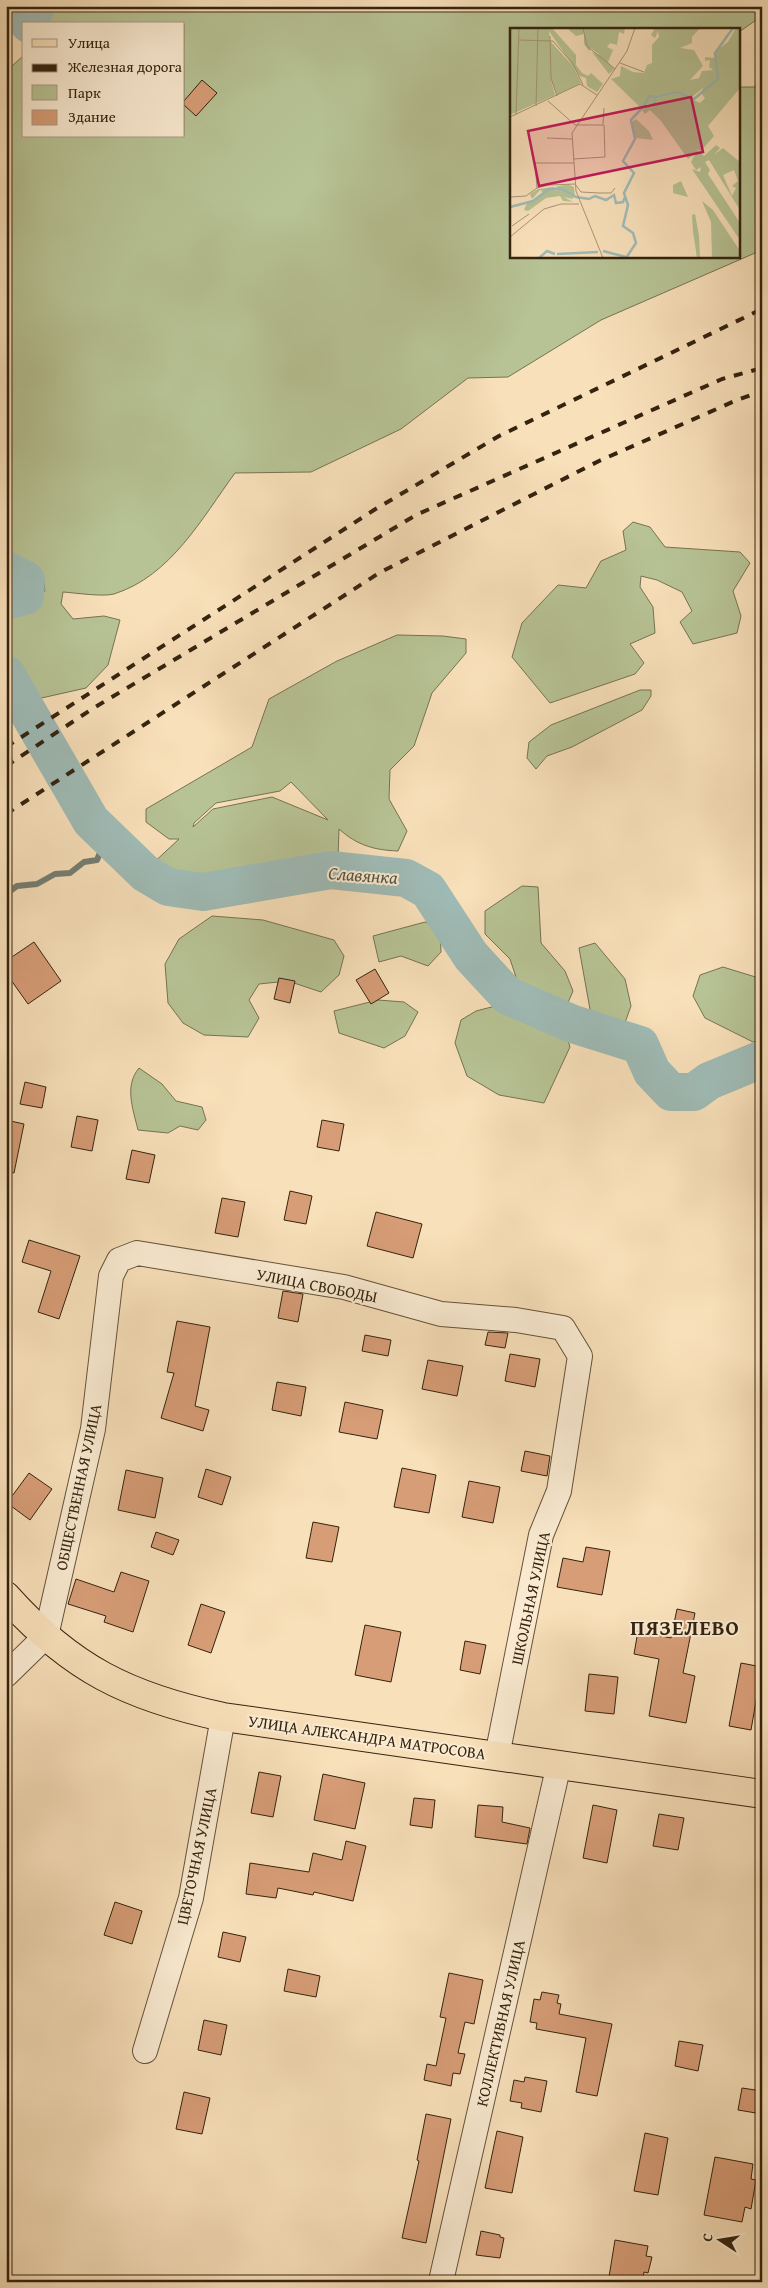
<svg xmlns="http://www.w3.org/2000/svg" width="768" height="2288" font-family="'Gentium Book Plus',serif">
<rect width="100%" height="100%" fill="#f8e0ba"/>
<filter id="stains"><feTurbulence type="fractalNoise" baseFrequency=".004" numOctaves="4"/><feColorMatrix values="0 0 0 0 .2 0 0 0 0 .09 0 0 0 0 .02 0 0 0 .5 -.17"/></filter>
<radialGradient id="worn" r=".72"><stop offset=".6" stop-color="#630" stop-opacity="0"/><stop offset="1" stop-color="#630" stop-opacity=".3"/></radialGradient>
<!-- green -->
<path fill="#b7c395" stroke="#767352" fill-rule="evenodd" d="M45,6H750L759,18L739,32V29H512V256H739V87H755L762,71V250L601,320L508,377L468,378L401,429L311,472L235,473C202,518 171,576 114,594C102,597 77,593 63,592L61,604L73,619L104,616L120,620L108,665L86,688L37,699L6,657V608L35,600L45,591L43,574L29,563L12,570L6,548V67L12,66L24,55V136H184V24H40Z
M633,522L650,527L665,547L740,552L750,563L733,591L741,616L737,633L693,644L680,622L692,611L682,592L657,580L641,576L640,587L653,607L655,633L630,644L644,663L635,674L550,703L512,657L522,623L558,585L586,588L601,561L626,550L623,531Z
M397,635L443,636L466,639V653L432,693L414,746L390,770L389,799L407,831L398,851C373,850 357,845 339,829L338,857L179,884L150,866L179,839H169L146,822V809L252,747L269,699L337,661ZM291,782L328,820L272,797L213,809L193,827L194,823L216,803L280,791Z
M640,690H651V696L642,710L572,747L547,756L536,769L527,758L529,742L551,725Z
M522,886L538,887L541,943L565,971L573,991L561,1019L570,1047L544,1103L499,1095L467,1076L455,1043L461,1020L476,1011L507,1003L516,977L510,959L485,934V911Z
M212,916L263,920L334,940L344,956L339,975L321,992L288,981L259,984L249,1000L259,1018L248,1037L204,1035L183,1023L168,1003L165,964L179,939Z
M425,922L440,928L441,952L428,966L401,956L379,962L373,936Z
M595,943L625,979L631,1006L623,1028L593,1026L579,948Z
M723,967L762,979V1040L753,1042L705,1018L693,996L700,975Z
M378,1000L404,1002L418,1012L405,1036L384,1048L339,1033L334,1011Z
M139,1068L162,1084L176,1101L202,1107L206,1120L198,1130L180,1126L168,1133L138,1130C133,1109 124,1086 139,1068Z"/>
<g fill="none" stroke-linecap="round" stroke-linejoin="round">
<!-- stream -->
<path stroke="#747e73" stroke-width="6" d="M6,894L17,886L37,884L55,874L70,873L84,862L97,860L107,836"/>
<!-- river -->
<path stroke="#9fbbb6" stroke-width="38" d="M29,24L36,6
M6,570L26,580L25,596L6,601
M6,674L91,821L146,874L168,887L203,892L331,870L406,878L428,890L471,956L508,996L573,1024L640,1045L652,1072L671,1092H694L709,1081L762,1059"/>
</g>
<!-- building -->
<path fill="#d79d77" stroke="#34230f" d="M202,80L217,93L196,116L184,105V101Z
M34,942L61,981L28,1004L6,973V961Z
M375,969L389,993L371,1004L356,980Z
M279,978L295,981L290,1003L274,999Z
M25,1082L46,1087L42,1108L20,1104Z
M77,1116L98,1120L92,1151L71,1147Z
M6,1120L24,1124L14,1173L6,1172Z
M322,1120L344,1124L339,1151L317,1147Z
M132,1150L155,1155L149,1183L126,1179Z
M290,1191L312,1196L306,1224L284,1220Z
M222,1198L245,1202L238,1237L215,1233Z
M376,1212L422,1224L413,1258L367,1246Z
M29,1240L80,1256L59,1319L38,1312L51,1271L22,1262Z
M283,1291L303,1294L298,1322L278,1318Z
M177,1321L210,1327L195,1406L209,1410L203,1431L161,1418L174,1373L167,1372Z
M488,1332L508,1333L505,1348L485,1345Z
M365,1335L391,1340L388,1356L362,1351Z
M510,1354L540,1359L535,1387L505,1381Z
M428,1360L463,1366L457,1396L422,1389Z
M277,1382L306,1387L301,1416L272,1410Z
M345,1402L383,1410L377,1439L339,1432Z
M525,1451L550,1456L547,1476L521,1471Z
M402,1468L436,1475L429,1513L394,1507Z
M206,1469L231,1477L222,1505L198,1497Z
M126,1470L163,1478L155,1518L118,1510Z
M29,1473L52,1489L30,1520L7,1503Z
M469,1481L500,1487L493,1523L462,1517Z
M313,1522L339,1527L332,1562L306,1558Z
M156,1532L179,1540L173,1555L151,1547Z
M586,1547L610,1551L602,1595L557,1587L563,1558L583,1562Z
M121,1572L149,1581L133,1632L104,1622L106,1616L68,1604L76,1579L114,1592Z
M201,1604L225,1612L211,1653L188,1645Z
M677,1609L695,1613L683,1673L695,1676L686,1723L649,1716L659,1659L634,1654L638,1631L671,1638Z
M365,1625L401,1632L391,1682L355,1675Z
M465,1641L486,1645L480,1674L460,1670Z
M741,1663L762,1667L751,1730L729,1726Z
M589,1674L618,1677L614,1714L585,1711Z
M259,1772L281,1776L273,1817L251,1813Z
M323,1774L365,1783L355,1829L314,1820Z
M414,1798L435,1800L432,1828L410,1825Z
M478,1805L503,1807L502,1822L530,1828L527,1844L475,1837Z
M593,1805L617,1810L607,1863L583,1858Z
M659,1814L684,1818L678,1850L653,1846Z
M346,1841L366,1846L353,1901L314,1892L313,1895L278,1888L276,1898L246,1894L250,1863L309,1872L313,1853L342,1860Z
M115,1902L142,1911L132,1944L104,1935Z
M223,1932L246,1937L240,1962L218,1957Z
M288,1969L320,1976L316,1997L284,1991Z
M449,1973L483,1980L474,2024L465,2022L458,2053L465,2054L460,2074L453,2073L451,2086L424,2080L427,2064L436,2066L446,2018L440,2017Z
M542,1992L559,1995L557,2003L561,2004L559,2014L612,2024L597,2096L576,2092L586,2038L536,2029L537,2023L530,2022L534,1999L540,2000Z
M204,2020L227,2025L221,2055L198,2050Z
M679,2041L703,2045L698,2071L675,2066Z
M525,2077L547,2081L541,2112L521,2108L522,2103L510,2101L514,2080L524,2082Z
M742,2088L762,2091V2114L738,2110Z
M184,2092L210,2098L202,2134L176,2129Z
M426,2114L451,2119L426,2243L402,2238L419,2161L417,2160Z
M497,2131L523,2137L512,2193L485,2188Z
M645,2133L668,2138L658,2195L634,2191Z
M715,2157L753,2164L751,2179L756,2180L751,2209L745,2207L742,2222L704,2215Z
M481,2231L500,2235V2237L504,2238L500,2258L476,2255Z
M615,2240L648,2246L646,2256L652,2257L648,2273L644,2272L642,2282L609,2277Z"/>
<g fill="none" stroke-linecap="round" stroke-linejoin="round">
<defs>
<path id="minor" d="M6,1675L46,1636L93,1429L111,1276L119,1260L137,1253L344,1287L441,1314L516,1320L563,1328L580,1356L559,1491L541,1535L497,1756
M145,2051L191,1898L223,1717
M443,2282L441,2281L559,1764"/>
<path id="major" d="M6,1596C71,1669 129,1697 223,1717L762,1794"/>
</defs>
<!-- minor casing -->
<use href="#minor" stroke="#65523a" stroke-width="26"/>
<!-- major casing -->
<use href="#major" stroke="#34230f" stroke-width="30"/>
<!-- minor -->
<use href="#minor" stroke="#faebd2" stroke-width="24"/>
<!-- major -->
<use href="#major" stroke="#f8e0ba" stroke-width="28"/>
<!-- rail -->
<path stroke="#34230f" stroke-width="4" stroke-dasharray="9 9" stroke-linecap="butt" d="M6,747L374,510L499,436L762,309
M6,766L92,709L416,515L722,379L762,368
M6,814L379,573L599,461L737,400L762,391"/>
</g>
<g text-anchor="middle" dominant-baseline="central" stroke-width="4" stroke-linejoin="round" paint-order="stroke">
<!-- street labels -->
<g font-size="16" fill="#34230f" stroke="#faebd2">
<text transform="translate(317 1285) rotate(11)">УЛИЦА СВОБОДЫ</text>
<text transform="translate(78 1487) rotate(-78)">ОБЩЕСТВЕННАЯ УЛИЦА</text>
<text transform="translate(530 1598) rotate(-78)">ШКОЛЬНАЯ УЛИЦА</text>
<text transform="translate(367 1737) rotate(8)">УЛИЦА АЛЕКСАНДРА МАТРОСОВА</text>
<text transform="translate(196 1856) rotate(-78)">ЦВЕТОЧНАЯ УЛИЦА</text>
<text transform="translate(500 2023) rotate(-77)">КОЛЛЕКТИВНАЯ УЛИЦА</text>
</g>
<!-- water labels -->
<g font-size="18" font-style="italic" fill="#545141" stroke="#faebd2">
<text transform="translate(363 875) rotate(4)">Славянка</text>
</g>
<!-- district labels -->
<g font-size="21" font-weight="bold" letter-spacing="1" fill="#34230f" stroke="#faebd2">
<text x="685" y="1627">ПЯЗЕЛЕВО</text>
</g>
</g>
<!-- overview -->
<g transform="translate(510 28)">
<rect width="230" height="230" fill="#f8e0ba"/>
<path d="M0,0H42L66,27V37L72,45L78,48L81,45L93,56L87,64L77,58L76,50L70,48L39,3L40,13L63,38L71,55L47,67L41,52L45,67L0,87ZM57,0H115L114,6L109,4L107,17L100,15L97,19L103,22L98,34L104,41L99,46L82,24L90,27L81,20L79,23L74,16V6L66,8ZM145,0H190L182,9V15L170,20L184,22L193,38L180,52L189,50L192,43L203,42L199,39L200,32L195,33V29L205,30L207,22L218,14L226,0H230V60L198,98L204,108L191,123L186,121L194,128L206,117L210,120L204,127L213,120L230,134V182L199,132L195,134L200,142L198,146L230,195V212L182,141L190,144L191,139L186,142L181,134L185,126L178,131L151,93L140,82L135,86L132,82L137,78L141,80L147,70L169,65L190,75L195,70L191,65L193,60L182,69L168,63L146,68L144,76H136L131,80L101,51L110,48L111,38L123,44L134,45L137,37L142,35V17L149,9L148,3L145,10L141,7ZM224,142L228,153L222,158L226,160L222,168L213,147ZM126,91L139,103L143,112L126,110L121,95ZM171,153L178,169L163,165V157ZM58,156L64,159L65,168L62,171L54,169L63,174L53,173L50,168L36,170L18,183L14,182L17,175L30,169L34,165L30,162L22,171L20,166L28,161L44,159L46,163L50,161L45,159ZM192,173L203,182L230,223V230H202L201,194ZM185,186L189,208L190,230H187L183,203L182,187Z" fill="#b7c395" fill-rule="evenodd"/>
<path fill="none" stroke="#9fbbb6" stroke-width="2.5" d="M135,77L139,68L146,69M0,179L23,173L39,161H52L66,169L79,171L85,168L96,172L104,167L106,175L113,174L115,169M93,223L116,229M47,226L88,224M29,230L37,223L45,226M116,230L126,215L123,205L113,198L118,177L114,165L124,145L113,133L125,111L121,92L135,77L139,79L144,76L146,69L168,64L184,71L208,51L205,25L223,0"/>
<path fill="none" stroke="#aa9476" stroke-width="1" d="M73,0L77,18L105,41M40,8L41,50L47,68M9,12L43,13L63,36L73,57M110,35L134,44M38,73L65,97H94L95,129L63,131M26,78L28,0M6,87L9,0M0,89L70,56L87,67M93,96L94,80M37,110L62,111M27,160L25,135H64M0,169L16,168L27,160L38,157L65,156L71,164L89,165H101L105,160M2,198L19,186M0,209L34,181L51,176H69M93,230L66,163L62,105L117,23L125,0"/>
<path fill="#c2185b" fill-opacity="0.15" stroke="#c2185b" stroke-width="2.5" d="M181,69L193,124L29,158L18,103Z"/>
<rect width="230" height="230" fill="none" stroke="#34230f" stroke-width="2.5"/>
</g>
<!-- margin -->
<rect width="768" height="2288" fill="none" stroke="#f8e0ba" stroke-width="25"/>
<rect x="8" y="8" width="753" height="2273" fill="none" stroke="#34230f" stroke-width="2.5"/>
<rect x="12" y="12" width="743" height="2263" fill="none" stroke="#34230f"/>
<!-- legend -->
<rect x="22" y="22" width="162" height="115" fill="#faebd2" stroke="#ab9b84"/>
<rect x="32" y="39" width="25" height="8" fill="#f8e0ba" stroke="#ab9b84"/>
<text x="68" y="48" font-size="15" fill="#34230f">Улица</text>
<rect x="32" y="64" width="25" height="8" fill="#34230f" stroke="#ab9b84"/>
<text x="68" y="72" font-size="15" fill="#34230f">Железная дорога</text>
<rect x="32" y="85" width="25" height="15" fill="#b7c395" stroke="#ab9b84"/>
<text x="68" y="98" font-size="15" fill="#34230f">Парк</text>
<rect x="32" y="110" width="25" height="15" fill="#d79d77" stroke="#ab9b84"/>
<text x="68" y="122" font-size="15" fill="#34230f">Здание</text>
<!-- north arrow -->
<g transform="translate(720 2240) rotate(282)" stroke="#faebd2" stroke-width="4" paint-order="stroke">
<path d="M0-4L9 19L0 12L-9 19Z" fill="#34230f"/>
<text y="-8" font-size="14" font-weight="bold" text-anchor="middle" fill="#34230f">С</text>
</g>
<rect width="100%" height="100%" filter="url(#stains)"/>
<rect width="100%" height="100%" fill="url(#worn)"/>
</svg>
